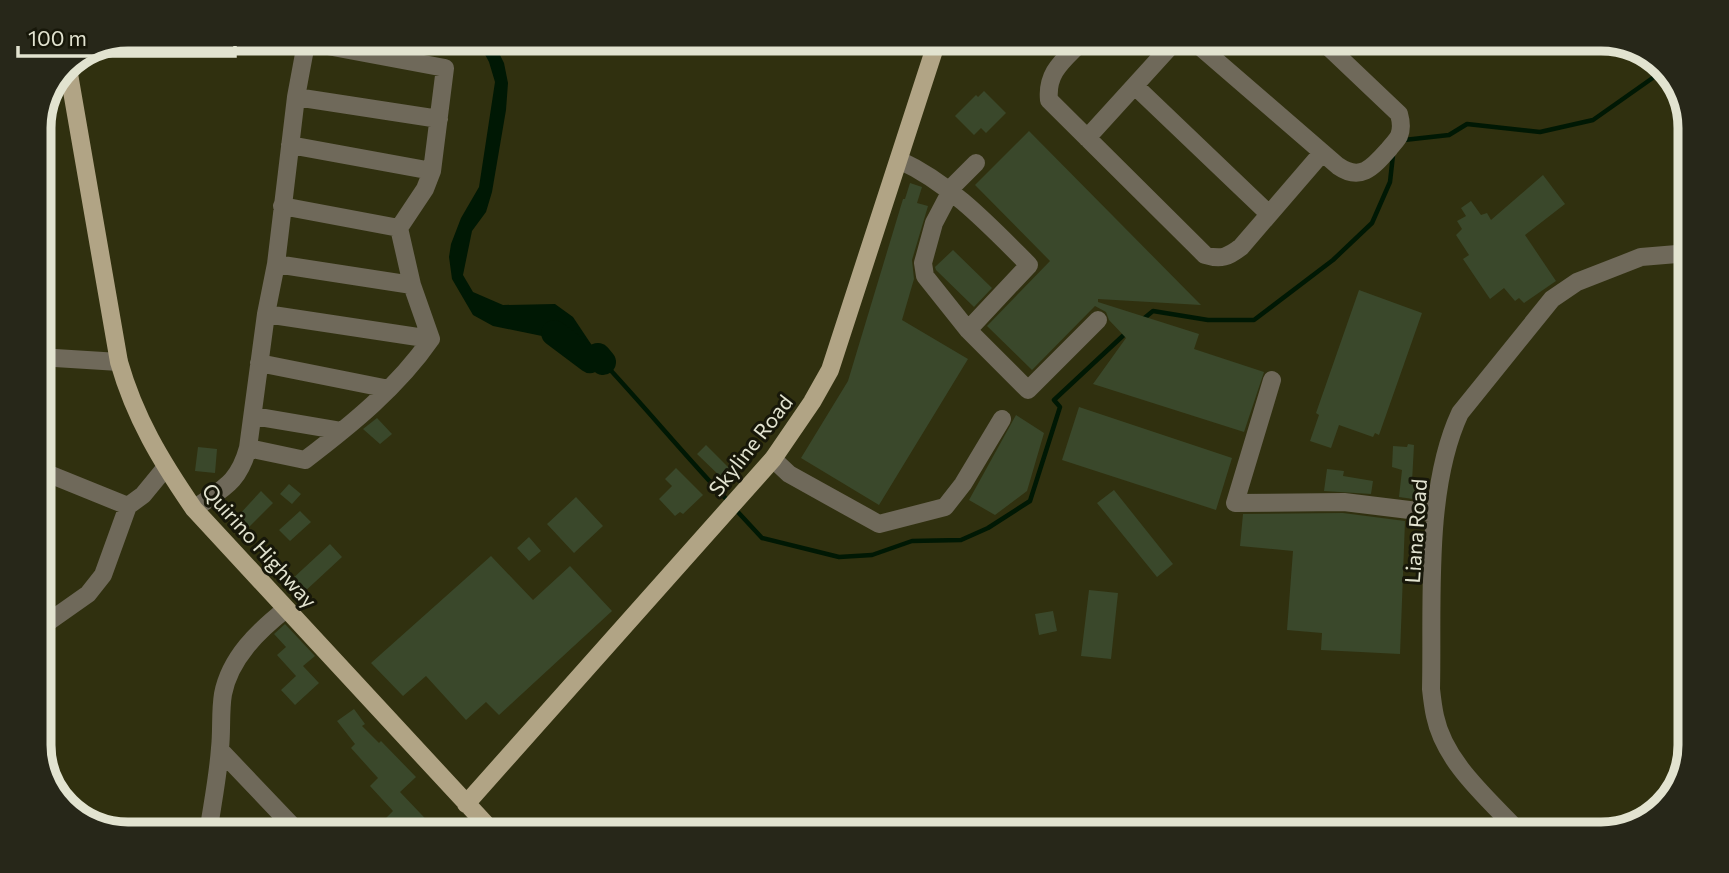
<svg xmlns="http://www.w3.org/2000/svg" width="1729" height="873" font-family="Commissioner,sans-serif">
<rect width="100%" height="100%" fill="#30300f"/>
<!-- water -->
<path fill="#001804" d="M472,39H492L504,63L508,83L506,110L492,192L486,212L472,231L463,275L473,292L503,305L555,304L573,317L603,362L570,351L542,336L493,326L473,315L452,279L449,257L451,244L461,218L479,187L495,82L489,62L479,43Z"/>
<g fill="none" stroke-linecap="round" stroke-linejoin="round">
<!-- stream -->
<path stroke="#001804" stroke-width="4.5" d="M1404,140L1449,135L1467,124L1540,132L1593,120L1654,77L1670,74
M1142,320L1153,311L1208,320H1254L1333,260L1372,223L1390,182L1393,155
M603,362C646,408 686,457 730,503
M736,510L762,538L839,557L872,555L912,541L961,540L988,528L1030,501L1060,407L1054,400L1127,332"/>
<!-- river -->
<path stroke="#001804" stroke-width="26" d="M554,333L590,360L598,356L603,362"/>
</g>
<!-- building -->
<path fill="#3a482b" d="M984,91L1006,113L986,133L981,128L974,135L955,116L976,95L978,97Z
M1029,131L1201,305L1098,299V302L1199,334L1194,349L1264,372L1244,432L1093,384L1126,338L1109,320L1106,312L1095,306L1032,370L987,326L1050,261L975,185Z
M1543,175L1565,204L1525,235L1556,281L1524,303L1519,298L1515,301L1504,288L1490,299L1463,259L1469,255L1456,235L1462,229L1457,221L1466,216L1461,208L1471,201L1481,215L1487,213L1491,220Z
M910,183L922,187L917,203L928,206L912,260L914,279L902,320L968,359L879,505L801,458L848,381L903,199H905Z
M953,250L992,288L974,307L936,270L935,267Z
M1359,290L1422,313L1379,435L1375,433L1373,437L1339,425L1331,448L1310,441L1319,415L1316,413Z
M1079,407L1232,458L1216,510L1062,460Z
M1016,415L1044,433L1027,491L995,515L969,500Z
M377,418L392,434L380,444L363,429Z
M1408,444L1414,445L1412,482L1416,483L1413,499L1399,497L1402,470L1392,467L1393,446L1407,447Z
M706,445L732,471L724,480L697,454Z
M198,447L217,449L215,473L195,471Z
M676,468L703,495L683,514L680,512L675,516L659,499L672,486L665,479Z
M1327,469L1344,471L1343,476L1373,481L1371,494L1324,491Z
M289,484L301,494L292,504L280,494Z
M1114,490L1173,564L1157,577L1097,503Z
M261,491L273,503L249,527L238,516Z
M576,497L603,526L574,553L547,524Z
M300,511L311,522L290,541L279,530Z
M1343,513L1405,521L1400,654L1321,650L1322,633L1287,630L1293,551L1240,546L1243,514Z
M529,537L541,551L529,561L517,548Z
M330,544L342,557L302,594L290,581Z
M491,556L533,600L570,566L612,611L499,715L486,702L466,720L426,676L403,696L371,663Z
M1089,590L1118,593L1111,659L1081,656Z
M1053,611L1057,631L1039,635L1035,614Z
M285,624L315,656L303,666L319,683L295,705L281,690L296,676L277,655L286,647L274,634Z
M354,709L365,724L362,726L379,743L381,741L416,777L400,792L441,835H392L381,823L393,811L370,786L378,778L351,748L355,744L337,721Z"/>
<g fill="none" stroke-linecap="round" stroke-linejoin="round">
<!-- minor -->
<path stroke="#6f695a" stroke-width="18" d="M1085,38C1066,59 1046,70 1049,100L1205,255C1221,260 1228,257 1241,247L1322,153
M1190,38L1338,166C1361,182 1373,167 1389,149C1392,145 1397,140 1399,136C1402,129 1401,121 1399,114L1319,38
M1135,86L1269,214
M296,97L439,119
M1087,138L1178,38
M290,145L432,171
M899,160C950,183 990,226 1029,265L968,330
M976,163L954,185L934,223L923,263L925,276L968,330L1028,390L1098,320
M282,206L399,228
M276,264L412,285
M266,314L431,339
M39,357L119,362
M259,363L389,389
M1272,380L1235,503L1344,502L1434,513
M254,416L342,431
M248,448L305,460C351,425 398,387 431,339L412,285L399,228L425,189L432,171L445,68L306,42
M773,459L789,474L879,524L945,507L963,484L1002,419
M39,470L128,506
M194,509C223,488 238,484 248,448L266,314L276,264L296,97L307,38
M44,625L88,594L103,575L128,506L143,495L166,467
M220,750L300,834
M208,834C212,806 218,777 220,748C222,731 220,712 223,694C230,658 258,631 286,609
M1521,834C1490,800 1445,764 1435,716C1433,707 1432,698 1431,689C1433,604 1424,490 1460,413L1552,299L1577,282L1641,257L1689,253"/>
<!-- major -->
<path stroke="#b1a485" stroke-width="18" d="M70,62L69,74L119,362C135,418 161,461 194,509L495,834
M466,804L773,459L812,402L830,370L938,38"/>
</g>
<g text-anchor="middle" dominant-baseline="central" stroke-width="6" stroke-linejoin="round" paint-order="stroke">
<!-- street labels -->
<g font-size="21" fill="#e2e3d0" stroke="#171709">
<text transform="translate(750 445) rotate(-52)">Skyline Road</text>
<text transform="translate(1415 531) rotate(-86)">Liana Road</text>
<text transform="translate(260 545) rotate(48)">Quirino Highway</text>
</g>
</g>
<!-- crop -->
<path d="M0 0H1729V873H0ZM128 51H1601A77 77 0 0 1 1678 128V745A77 77 0 0 1 1601 822H128A77 77 0 0 1 51 745V128A77 77 0 0 1 128 51Z" fill="#272719" fill-rule="evenodd"/>
<path fill="none" stroke="#e2e3d0" stroke-width="9" d="M128 51H1601A77 77 0 0 1 1678 128V745A77 77 0 0 1 1601 822H128A77 77 0 0 1 51 745V128A77 77 0 0 1 128 51Z"/>
<!-- scale -->
<path d="M18 46v10h217v-10" fill="none" stroke="#e2e3d0" stroke-width="3.5"/>
<text x="28" y="46" font-size="21" fill="#e2e3d0" stroke="#171709" stroke-width="5" paint-order="stroke">100 m</text>
</svg>
